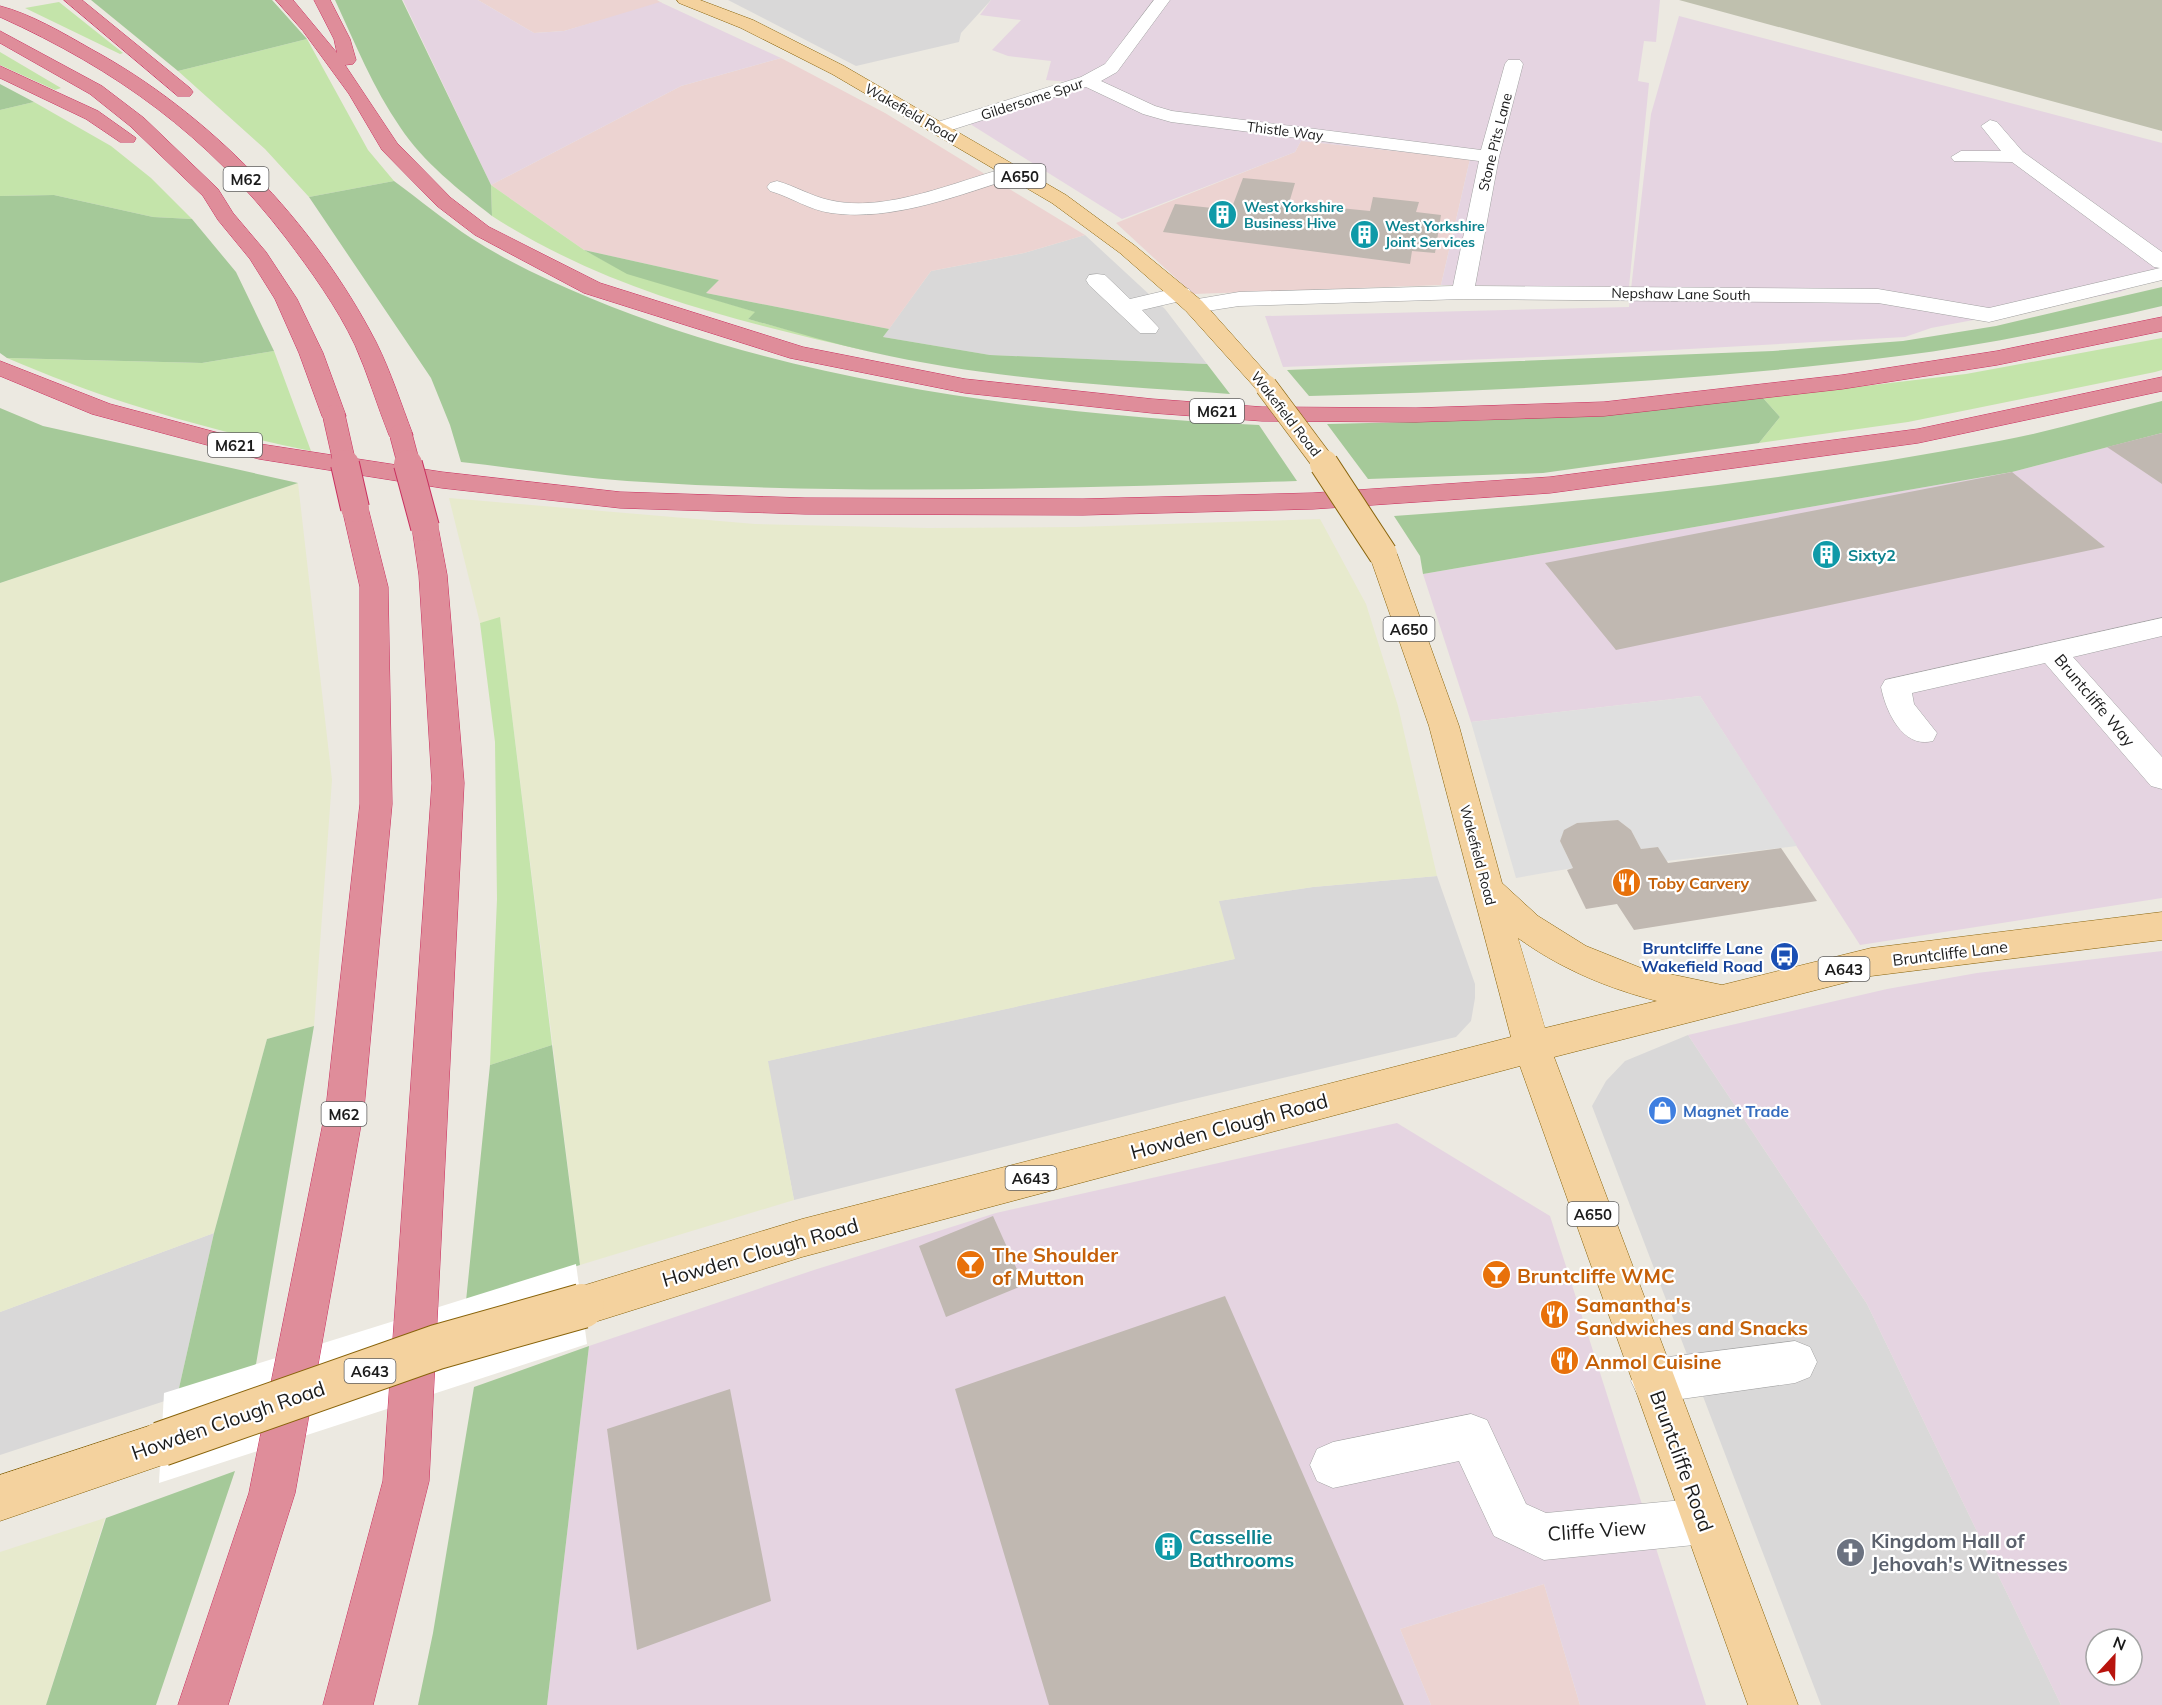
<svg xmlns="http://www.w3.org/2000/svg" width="2162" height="1705" font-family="Mulish,sans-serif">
<rect width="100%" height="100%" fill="#ece9e1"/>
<!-- residential -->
<path fill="#d9d8d8" d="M728,0H991L961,33L959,42L856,66Z
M1085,235L1165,309L1207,364L990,355L883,337L931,271L1024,253Z
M1437,876L1475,984V998L1471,1021L1456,1037L1177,1103L794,1200L767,1061L1234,959L1218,901L1313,887Z
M1688,1035L1867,1304L2061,1705H1821L1592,1106L1606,1081L1625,1061Z
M214,1233L177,1397L0,1455V1312Z"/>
<!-- commercial -->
<path fill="#ecd3d1" d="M478,0H657L662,3L564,31L534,33Z
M781,58L885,113L1085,235L1024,253L931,271L889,329L706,293L719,280L584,250L491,185L681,86Z
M1301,141L1470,159L1441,285L1193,294L1116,223L1295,152Z
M1544,1584L1580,1705H1431L1400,1629Z"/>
<!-- industrial -->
<path fill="#e5d4e1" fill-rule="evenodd" d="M403,0H478L534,33L564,31L660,2L781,58L681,86L491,185Z
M991,0H1660L1656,42L1644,41L1638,81L1649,83L1629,287L1441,285L1470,159L1301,141L1295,152L1122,219L959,117L1069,82L1046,80L1051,61L1008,56L992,50L1021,20L980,15Z
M1679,16L2162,143V274L2120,292L1931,328L1905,337L1562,356L1283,367L1265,316L1629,307L1651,114Z
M2162,433V898L1860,945L1700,696L1471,722L1423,574L2012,472Z
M2162,951V1705H2061L1867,1304L1688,1035L1887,989L1977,973ZM2096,1639H2132V1675H2096Z
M1397,1123L1550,1216L1706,1705H1580L1544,1584L1400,1629L1431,1705H547L589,1346L814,1270L996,1213Z"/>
<!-- construction -->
<path fill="#bfc0ae" d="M1679,0H2162V131Z"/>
<!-- farmland -->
<path fill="#e7eacd" d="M298,483L332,780L314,1026L267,1039L214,1233L0,1312V583Z
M449,498L755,524L928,528L1076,527L1320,519L1366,604L1398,706L1437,876L1313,887L1219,901L1235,959L768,1061L794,1200L580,1265L500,618L480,623Z
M105,1518L46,1705H0V1552Z"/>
<!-- grass -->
<path fill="#c4e4aa" d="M59,2L123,53L120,54L25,8Z
M307,39L368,150L394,181L309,197L265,149L178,71Z
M0,52L61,88L55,90L0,65Z
M34,102L111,146L151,178L192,219L153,217L54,195L0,196V110Z
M491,185L584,250L627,273L756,312L748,319L871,352C736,321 609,291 492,216Z
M2162,338V370L2155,372L1908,422L1759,443L1780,417L1763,398L1966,374Z
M274,351L311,451C204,429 107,401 7,358L202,363Z
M500,617L552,1045L490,1065L497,899L495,742L480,623Z"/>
<!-- forest -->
<path fill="#a5c999" d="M91,0H272L307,39L178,71Z
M335,0H402L491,185L492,216C459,190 423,162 400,127C373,88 355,43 335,0Z
M0,84L34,102L0,110Z
M394,181C420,200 445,221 471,238C508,262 550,281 590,298C793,383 1040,414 1259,425L1297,481C1075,488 850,496 627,481C572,477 516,468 461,462L450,425L431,378L309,197Z
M54,195L153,217L192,219L236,272L274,351L202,363L7,358L0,353V196Z
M584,250L719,280L706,293L889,329L883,337L990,355L1207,364L1230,394C1110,386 990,379 871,352C830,343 789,330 748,319L755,312L627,274Z
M2162,287V306C2075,326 1987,345 1899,356C1703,381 1506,391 1309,396L1287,370L1773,351L1903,341L1996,326Z
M1763,398L1780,417L1759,443L1543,473L1368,479L1327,424L1492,420Z
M2162,401V433L2012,472L1423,574L1420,556L1394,516C1596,502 1799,479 1999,441C2053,431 2108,414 2162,401Z
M0,408L43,426L298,483L0,583Z
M314,1026L255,1370L177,1397L214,1233L267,1039Z
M552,1045L580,1265L466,1301L490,1065Z
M589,1346L547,1705H418L433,1633L474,1387Z
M235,1471L156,1705H46L106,1518Z"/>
<!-- parking -->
<path fill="#dfdfdf" d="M1700,696L1797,846L1666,861L1658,847L1641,849L1631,830L1618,820L1577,823L1565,830L1560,841L1573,868L1516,878L1471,722Z"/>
<!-- pier -->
<path fill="#fff" d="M576,1264L587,1344L159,1483L164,1393Z"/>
<!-- building -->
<path fill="#c0b8b1" d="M1243,178L1295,183L1289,203L1370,211L1373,197L1419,202L1416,212L1441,215L1435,253L1412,251L1410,264L1163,232L1175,204L1231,210Z
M2162,433V484L2107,447Z
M2012,472L2105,547L1616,650L1545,563Z
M1618,820L1631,830L1641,849L1658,847L1668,863L1781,848L1817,901L1634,930L1617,904L1586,909L1567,870L1573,868L1560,841L1564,830L1577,823Z
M993,1216L1024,1285L946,1317L919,1246Z
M1225,1296L1404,1705H1049L955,1389Z
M730,1389L771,1601L637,1650L607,1429Z"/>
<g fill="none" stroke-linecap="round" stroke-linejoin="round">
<defs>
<path id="minor" d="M1154,0H1170L1117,72L1101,81L1155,106L1172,111L1481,150L1505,64L1508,60H1520L1523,64L1499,157L1475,286L1878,289L1989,308L2160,268L2154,267L2012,162L1954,161L1951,157L1961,151H2001L1981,126L1990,120L1997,122L2023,152L2162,252V280L1989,322L1878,303L1463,299L1239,306L1194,313L1186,311L1183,306L1186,301L1239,292L1453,286L1479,161L1171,122L1143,114L1086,87L945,132H931L929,128L931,124L1081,77L1105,64Z
M1013,166L1020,168L1023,172L1020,176C961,194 894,222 831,213C809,210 791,197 770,191L767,187L770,183L777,181C795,186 811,196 829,200C886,214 958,180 1013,166Z
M1097,274L1105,275L1130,299L1181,287L1189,289L1192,294L1189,299L1142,310L1159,328L1156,333H1140L1089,285L1086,280L1089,275Z
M2162,618V636L2073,657L2162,757V789L2151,786L2045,663L1912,693L1914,704L1937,733L1933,741C1903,749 1886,712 1881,687L1885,680Z
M1795,1341L1810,1347L1817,1362L1810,1377L1795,1383L1653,1403L1638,1396L1631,1381L1638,1366L1653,1359Z
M1471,1414L1487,1420L1526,1504L1546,1513L1704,1498L1720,1505L1727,1521L1720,1537L1704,1544L1544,1560L1494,1536L1459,1461L1333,1488L1317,1481L1310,1465L1317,1449L1333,1442Z"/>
<path id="major" d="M677,0H700L753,20L844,66L1066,195L1134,245L1202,301L1278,386L1274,391H1258L1186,311L1120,253L1052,203L832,74L741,28L679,3Z
M1383,546L1393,548L1397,554L1459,726L1502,883L1538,916L1586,946L1641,968L1722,985L1871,948L2162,912V940L1871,976L1554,1057L1798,1705H1748L1520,1066L802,1257L582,1326L567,1320L561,1306L567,1292L582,1286L802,1219L1511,1037L1429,726L1369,554L1373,548ZM1518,938C1561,969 1607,988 1657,1001L1545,1028Z
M161,1422L177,1428L183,1444L177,1460L0,1521V1475Z"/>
<path id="highway" d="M64,0H82L190,88L193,92L190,96H178Z
M276,0H293L337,53L334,39L314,0H330L350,39L356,60L353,64L345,65L397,143L451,198L489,227L600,283L803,347L965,379L1152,399L1262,407L1416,408L1604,402L1842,375L1997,351L2162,317V331L1997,365L1842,389L1604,416L1416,422L1262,421L1152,413L965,393L790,358L584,293L475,235L437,206L382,150L349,94L303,31Z
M0,6C31,14 63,33 91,49C209,113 314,222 376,342C391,372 401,404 413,435L410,440L401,442L392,440L389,435C377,405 368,374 355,345C337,307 311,271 286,238C207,135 117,70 0,17Z
M0,31L102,86L144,118L218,189L233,213L266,252L297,299L323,353L346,416L343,421L334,423L325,421L322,416L299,353L275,299L250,259L218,220L203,196L130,126L90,94L0,43Z
M0,66L98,111L136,138L134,142H120L86,119L0,78Z
M0,361L110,404L260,444L442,472L620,492L805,498L1083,499L1313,493L1550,477L1918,429L2162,377V391L1918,443L1550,493L1313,509L1083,515L805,514L620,508L442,488L259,459L92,414L0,376Z
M355,500L364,502L368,508L388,587L392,804L364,1108L295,1493L228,1705H178L249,1493L326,1108L360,804V587L342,508L346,502Z
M425,519L434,521L438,527L447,575L464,783L429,1481L373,1705H323L383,1481L432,783L419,575L412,527L416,521Z"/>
</defs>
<!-- minor casing -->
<use href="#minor" stroke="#a2a2a2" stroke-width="1"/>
<!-- major casing -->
<use href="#major" stroke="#88630a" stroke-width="1"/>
<!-- highway casing -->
<use href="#highway" stroke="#c9305f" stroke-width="1"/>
<!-- minor -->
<use href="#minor" fill="#fff" fill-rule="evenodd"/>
<!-- major -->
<use href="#major" fill="#f4d29e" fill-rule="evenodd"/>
<!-- highway -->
<use href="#highway" fill="#df8d9a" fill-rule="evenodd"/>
<defs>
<path id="major-bridge-far2" d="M1266,386L1325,465"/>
<path id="major-bridge-far1" d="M1324,464L1383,554"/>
<path id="major-bridge" d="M161,1444L437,1347L582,1306"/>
<path id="highway-bridge-far1" d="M334,416L345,465
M401,435L409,465"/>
<path id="highway-bridge" d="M345,464L355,508
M408,464L425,527"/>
</defs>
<!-- major-bridge-far2 casing -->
<use href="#major-bridge-far2" stroke="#88630a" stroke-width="23" stroke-linecap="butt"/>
<!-- major-bridge-far1 casing -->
<use href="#major-bridge-far1" stroke="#88630a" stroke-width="30" stroke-linecap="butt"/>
<!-- major-bridge casing -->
<use href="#major-bridge" stroke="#88630a" stroke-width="46" stroke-linecap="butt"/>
<!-- highway-bridge-far1 casing -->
<use href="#highway-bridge-far1" stroke="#c9305f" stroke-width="23" stroke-linecap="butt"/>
<!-- highway-bridge casing -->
<use href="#highway-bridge" stroke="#c9305f" stroke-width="30" stroke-linecap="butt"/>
<!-- major-bridge-far2 -->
<use href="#major-bridge-far2" stroke="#f4d29e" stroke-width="22"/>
<!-- major-bridge-far1 -->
<use href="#major-bridge-far1" stroke="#f4d29e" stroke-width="28"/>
<!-- major-bridge -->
<use href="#major-bridge" stroke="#f4d29e" stroke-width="44"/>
<!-- highway-bridge-far1 -->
<use href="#highway-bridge-far1" stroke="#df8d9a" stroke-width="22"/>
<!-- highway-bridge -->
<use href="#highway-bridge" stroke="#df8d9a" stroke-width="28"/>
</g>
<!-- icons -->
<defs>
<symbol id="building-disc" viewBox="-11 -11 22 22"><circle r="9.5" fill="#0f9aa8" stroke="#fff"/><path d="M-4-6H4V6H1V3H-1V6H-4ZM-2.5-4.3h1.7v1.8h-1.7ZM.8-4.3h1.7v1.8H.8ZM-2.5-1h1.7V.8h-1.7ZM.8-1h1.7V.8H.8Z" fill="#fff"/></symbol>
<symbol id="restaurant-disc" viewBox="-11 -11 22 22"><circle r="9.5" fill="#e8710a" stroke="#fff"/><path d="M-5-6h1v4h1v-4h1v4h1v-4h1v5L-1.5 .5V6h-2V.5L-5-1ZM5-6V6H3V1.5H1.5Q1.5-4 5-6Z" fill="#fff"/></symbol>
<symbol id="bus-disc" viewBox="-11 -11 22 22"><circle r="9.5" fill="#1a4fb4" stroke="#fff"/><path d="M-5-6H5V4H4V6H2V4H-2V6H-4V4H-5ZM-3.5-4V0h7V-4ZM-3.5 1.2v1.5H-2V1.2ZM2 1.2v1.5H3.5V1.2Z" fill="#fff"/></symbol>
<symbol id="shop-disc" viewBox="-11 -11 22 22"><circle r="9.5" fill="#3f7fe0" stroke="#fff"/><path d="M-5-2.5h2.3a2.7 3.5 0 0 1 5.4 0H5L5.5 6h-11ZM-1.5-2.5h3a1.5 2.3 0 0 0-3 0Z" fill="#fff"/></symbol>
<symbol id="bar-disc" viewBox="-11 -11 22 22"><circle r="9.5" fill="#e8710a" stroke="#fff"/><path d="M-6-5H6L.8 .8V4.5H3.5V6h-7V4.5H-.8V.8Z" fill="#fff"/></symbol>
<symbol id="church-disc" viewBox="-11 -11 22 22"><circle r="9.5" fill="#6b7280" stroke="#fff"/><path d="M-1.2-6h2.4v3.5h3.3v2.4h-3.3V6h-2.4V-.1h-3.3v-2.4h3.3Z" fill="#fff"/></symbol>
</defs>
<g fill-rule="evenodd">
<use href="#building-disc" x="1206" y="198" width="33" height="33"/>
<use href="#building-disc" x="1348" y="218" width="33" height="33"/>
<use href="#building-disc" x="1810" y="538" width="33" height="33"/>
<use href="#restaurant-disc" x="1610" y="866" width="33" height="33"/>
<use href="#bus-disc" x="1768" y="940" width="33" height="33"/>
<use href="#shop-disc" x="1646" y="1094" width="33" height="33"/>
<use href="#bar-disc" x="954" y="1248" width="33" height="33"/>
<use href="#bar-disc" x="1480" y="1258" width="33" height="33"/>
<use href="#restaurant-disc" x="1538" y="1298" width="33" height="33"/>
<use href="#restaurant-disc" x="1548" y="1344" width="33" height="33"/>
<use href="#building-disc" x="1152" y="1530" width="33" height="33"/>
<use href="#church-disc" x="1834" y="1536" width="33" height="33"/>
</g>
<g text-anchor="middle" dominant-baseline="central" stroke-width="4.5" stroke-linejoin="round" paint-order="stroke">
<!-- far-street labels -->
<g font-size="14" fill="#1b1b1b" stroke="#fff">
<text transform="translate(1032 99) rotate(-18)">Gildersome Spur</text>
<text transform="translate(911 113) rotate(30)">Wakefield Road</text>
<text transform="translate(1285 131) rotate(7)">Thistle Way</text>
<text transform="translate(1495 142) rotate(-76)">Stone Pits Lane</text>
<text transform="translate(1681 294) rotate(1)">Nepshaw Lane South</text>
<text transform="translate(1286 414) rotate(52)">Wakefield Road</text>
<text transform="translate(1478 855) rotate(75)">Wakefield Road</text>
</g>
<!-- far-culture labels -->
<g font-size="14" font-weight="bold" fill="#0d838f" stroke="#fff" text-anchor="start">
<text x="1244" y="207">West Yorkshire<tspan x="1244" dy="16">Business Hive</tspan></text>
<text x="1385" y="226">West Yorkshire<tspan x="1385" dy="16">Joint Services</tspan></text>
</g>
<!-- shield labels -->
<g fill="#fff" stroke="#5f5f5f" stroke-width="1.5">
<rect x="994.5" y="164" width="51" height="24" rx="4.5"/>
<rect x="223.5" y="167" width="45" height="24" rx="4.5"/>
<rect x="1190" y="399" width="54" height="24" rx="4.5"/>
<rect x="208" y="433" width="54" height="24" rx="4.5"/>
<rect x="1383.5" y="617" width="51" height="24" rx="4.5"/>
<rect x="1818.5" y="957" width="51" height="24" rx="4.5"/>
<rect x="321.5" y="1102" width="45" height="24" rx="4.5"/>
<rect x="1005.5" y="1166" width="51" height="24" rx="4.5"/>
<rect x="1567.5" y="1202" width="51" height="24" rx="4.5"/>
<rect x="344.5" y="1359" width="51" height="24" rx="4.5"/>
</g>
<g font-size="15" font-weight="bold" fill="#1b1b1b">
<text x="1020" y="176">A650</text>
<text x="246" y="179">M62</text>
<text x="1217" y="411">M621</text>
<text x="235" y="445">M621</text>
<text x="1409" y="629">A650</text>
<text x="1844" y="969">A643</text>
<text x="344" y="1114">M62</text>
<text x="1031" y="1178">A643</text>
<text x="1593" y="1214">A650</text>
<text x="370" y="1371">A643</text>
</g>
<!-- culture labels -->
<g font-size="16" font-weight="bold" fill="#0d838f" stroke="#fff" text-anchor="start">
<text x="1848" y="555">Sixty2</text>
</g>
<!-- street labels -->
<g font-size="16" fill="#1b1b1b" stroke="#fff">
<text transform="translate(2095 700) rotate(50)">Bruntcliffe Way</text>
<text transform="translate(1950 953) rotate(-7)">Bruntcliffe Lane</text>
</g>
<!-- food labels -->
<g font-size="16" font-weight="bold" fill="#c56008" stroke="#fff" text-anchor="start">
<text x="1648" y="883">Toby Carvery</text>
</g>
<!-- transit labels -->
<g font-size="16" font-weight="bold" fill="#164399" stroke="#fff" text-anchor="end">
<text x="1763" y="948">Bruntcliffe Lane<tspan x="1763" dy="18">Wakefield Road</tspan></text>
</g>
<!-- shop labels -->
<g font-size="16" font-weight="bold" fill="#366cbe" stroke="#fff" text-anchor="start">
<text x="1683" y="1111">Magnet Trade</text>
</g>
<!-- near-street labels -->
<g font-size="20" fill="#1b1b1b" stroke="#fff">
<text transform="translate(1229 1126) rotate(-15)">Howden Clough Road</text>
<text transform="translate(760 1252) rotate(-16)">Howden Clough Road</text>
<text transform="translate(228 1420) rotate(-19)">Howden Clough Road</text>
<text transform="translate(1682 1461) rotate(70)">Bruntcliffe Road</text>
<text transform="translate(1597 1530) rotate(-4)">Cliffe View</text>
</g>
<!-- near-food labels -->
<g font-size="20" font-weight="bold" fill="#c56008" stroke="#fff" text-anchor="start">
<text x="992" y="1254">The Shoulder<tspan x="992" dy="23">of Mutton</tspan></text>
<text x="1517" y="1275">Bruntcliffe WMC</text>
<text x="1576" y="1304">Samantha's<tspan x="1576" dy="23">Sandwiches and Snacks</tspan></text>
<text x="1585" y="1361">Anmol Cuisine</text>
</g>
<!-- near-culture labels -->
<g font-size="20" font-weight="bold" fill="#0d838f" stroke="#fff" text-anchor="start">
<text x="1189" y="1536">Cassellie<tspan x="1189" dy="23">Bathrooms</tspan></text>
</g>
<!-- near-worship labels -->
<g font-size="20" font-weight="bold" fill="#5b616d" stroke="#fff" text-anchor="start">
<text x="1871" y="1540">Kingdom Hall of<tspan x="1871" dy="23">Jehovah's Witnesses</tspan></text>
</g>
</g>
<!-- north arrow -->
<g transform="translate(2114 1657) rotate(22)"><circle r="28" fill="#ffffff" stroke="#a4a4a4" stroke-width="1.5"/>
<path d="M0-4.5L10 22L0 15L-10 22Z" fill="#b8140e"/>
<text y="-9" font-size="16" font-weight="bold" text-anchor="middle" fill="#1b1b1b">N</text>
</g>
</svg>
